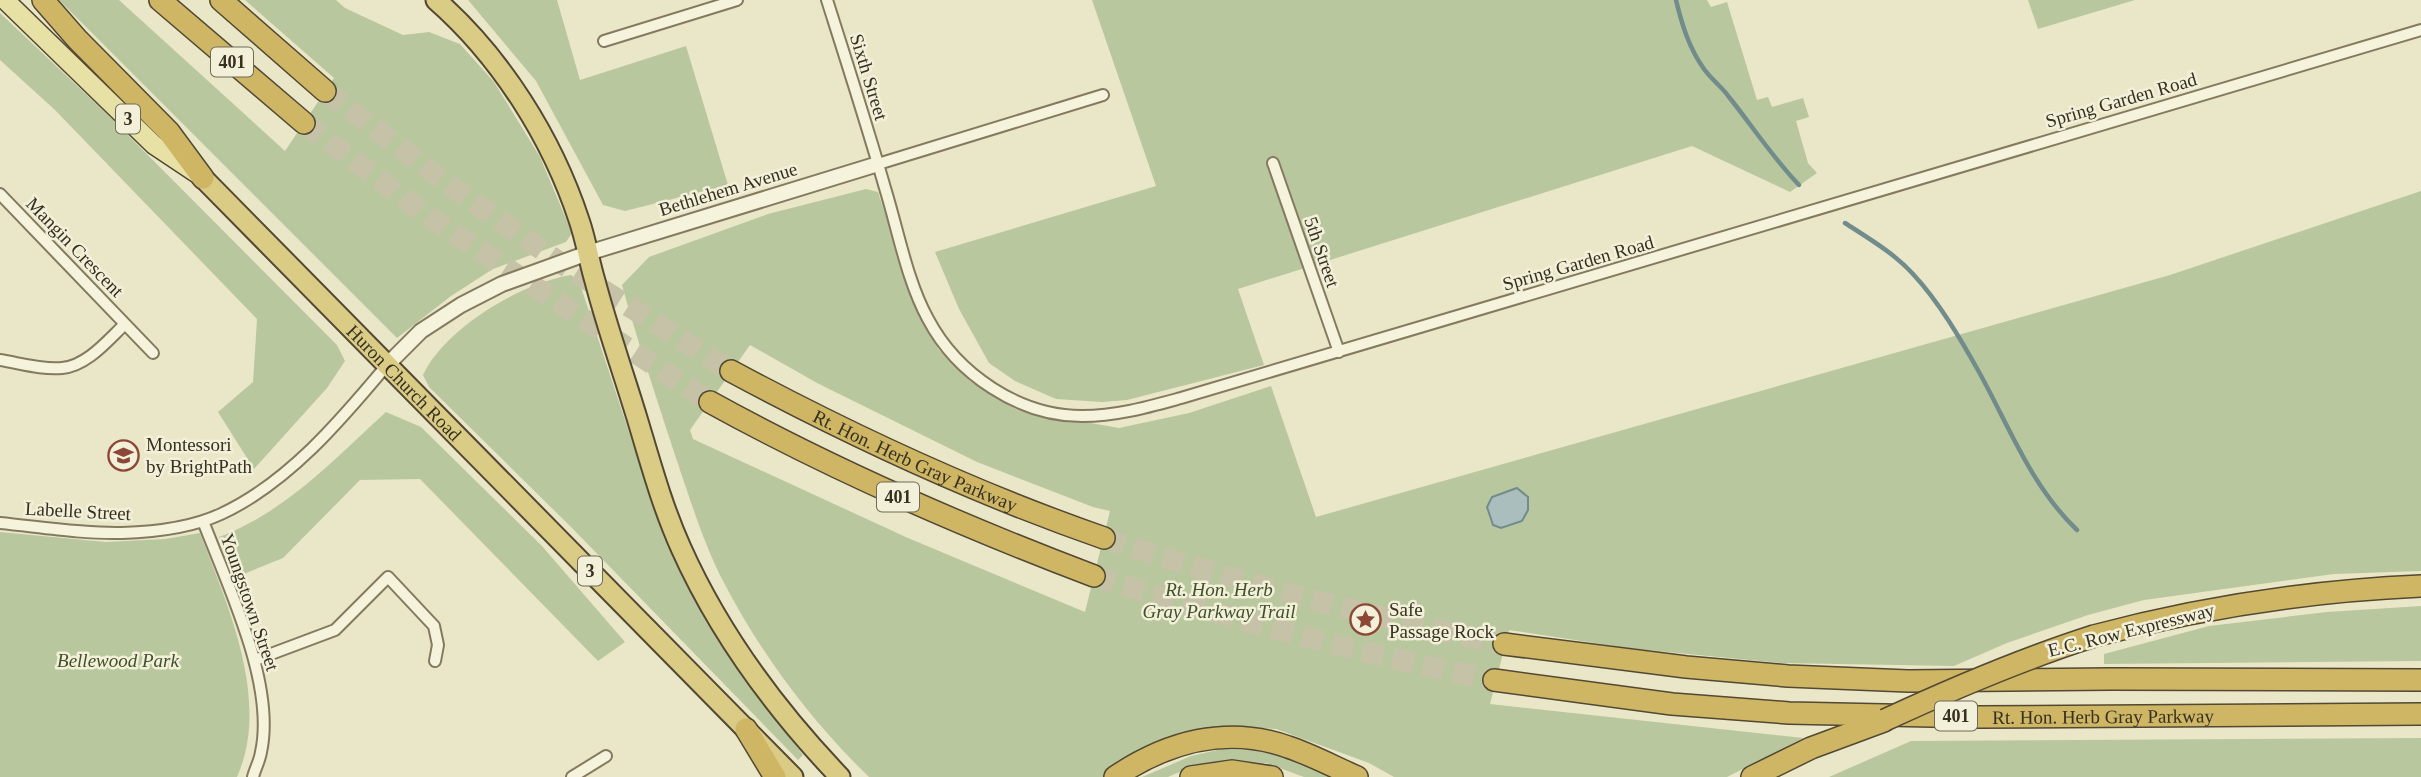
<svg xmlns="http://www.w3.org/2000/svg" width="2421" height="777" font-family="'Times New Roman',serif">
<rect width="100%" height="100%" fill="#eae7c9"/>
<!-- green -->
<path fill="#b9c79e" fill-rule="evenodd" d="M59,0H119L285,151L334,78L245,0H336L345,8L403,35L429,32L460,44L494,82L540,157L572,233L566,242L493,269L451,296L397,338Z
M468,0H557L580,80L686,46L728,185L625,211L603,205L536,81Z
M1092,0H1707L1711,7L1727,2L1757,100L1768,97L1772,107L1803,98L1809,117L1796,121L1808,163L1817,173L1790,192L1692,146L1238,289L1264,365L1127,400L1102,402L1056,399L1015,381L989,363L959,309L935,252L1156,186Z
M2028,0H2135L2038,29Z
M0,13L107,114L337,345L345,361L327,388L254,469L218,412L253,382L257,319L55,110L0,60Z
M866,189L878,192L919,315L939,350L970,381L1017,410L1119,428L1189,413L1271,386L1316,517L2170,275L2421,191V571L2334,574L2144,600L2088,615L2007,643L1954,666L1780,663L1627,648L1509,630L1490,704L1804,738L1727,777H1394L1369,763L1276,729L1218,726L1145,747L1103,777H869C810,720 761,654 723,581C703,542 690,499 676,458C657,400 638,343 622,285L649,257L768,214ZM750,345L817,383L977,462L1093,507L1110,511L1085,612L908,538L693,439L690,430Z
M571,275L579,281L664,538L698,605L725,650L803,755L798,760L571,527L429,387L423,375C445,328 521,283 571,275Z
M386,412L421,427L542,546L625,642L598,661L420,479L360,480L283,558L239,576L219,537C286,512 334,459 386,412Z
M0,532L106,542L165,539L200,533C228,606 271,701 237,777H0Z
M2421,606V661L2104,664V654L2209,626L2327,612Z
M2421,738V777H1829L1911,741Z
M1226,748L1273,751L1335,777H1304L1266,763L1223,762L1184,770L1168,777H1142L1191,756Z"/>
<!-- water -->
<path fill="#a9bebd" stroke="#718c8b" stroke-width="2" d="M1517,488L1528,497V510L1522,521L1501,528L1493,525L1487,507L1492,497Z"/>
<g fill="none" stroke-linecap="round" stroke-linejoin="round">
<!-- stream -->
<path stroke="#718c8b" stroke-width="4.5" d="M1676,0C1682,25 1689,48 1704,69C1711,79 1722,87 1729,97C1753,127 1773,158 1799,185
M1845,223C1868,238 1894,253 1913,274C1939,302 1960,338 1979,372C2009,426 2031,486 2077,530"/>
<!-- motorway-tunnel -->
<path stroke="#c6c2a7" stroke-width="21" stroke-dasharray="21 10" stroke-linecap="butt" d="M325,91L452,187L565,266L731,371
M304,123L432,219L710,402
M1104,538C1235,582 1368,616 1504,644
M1094,576C1226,618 1358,653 1494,680"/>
<defs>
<path id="minor" d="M827,0C847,63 867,125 885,188C898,230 907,281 928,319C957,374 1019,416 1082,416C1117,416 1148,407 1181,398L2421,30
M604,41L737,0
M1273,163L1339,352
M878,164L1103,95
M0,194L153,353
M0,360C19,363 42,370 62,368C87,366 108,340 125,324
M203,521C227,584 276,684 261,752C260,760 255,769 253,777
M0,523C40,527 82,534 122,533C156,532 191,528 221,514C288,483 341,420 387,365
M255,660L335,630L388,577L434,626L438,645L435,661
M572,777L606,756"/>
<path id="tertiary" d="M387,365L421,331L461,305L502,284L588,253L878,164"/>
<path id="primary" d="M5,0L154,145L196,173"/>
<g id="trunk">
<path d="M436,0C501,57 552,138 579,220C586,240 589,261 595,281C607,327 623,372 637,418C650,461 662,506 681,548C719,633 776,710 840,777"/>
<path id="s1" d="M203,178L793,777"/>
</g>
<g id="motorway">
<path d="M43,0L77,39L169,132L203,178"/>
<path d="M160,0L304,123"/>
<path d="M221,0L325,91"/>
<path id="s2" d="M731,371C852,436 974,493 1104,538"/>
<path d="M710,402C833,470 962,526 1094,576"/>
<path d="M2094,636C2202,607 2309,591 2421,586"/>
<path d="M1504,644L1686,667L1788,676L1908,681L2111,679L2421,680"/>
<path id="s3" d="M1494,680L1672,704L1789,713L1979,717L2421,714"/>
<path d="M746,729L775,777"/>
<path d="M1115,777C1167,742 1227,725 1288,747C1312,755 1334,767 1357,777"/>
<path d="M1191,777L1232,771L1272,777"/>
<path d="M1752,777L1811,748L1884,721"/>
</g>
</defs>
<!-- minor casing -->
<use href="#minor" stroke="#847a60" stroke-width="14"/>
<!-- tertiary casing -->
<use href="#tertiary" stroke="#847a60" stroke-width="18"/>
<!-- primary casing -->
<use href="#primary" stroke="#524833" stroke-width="21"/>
<!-- trunk casing -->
<use href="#trunk" stroke="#524833" stroke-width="23"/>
<!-- motorway casing -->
<use href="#motorway" stroke="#524833" stroke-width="24"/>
<!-- minor -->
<use href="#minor" stroke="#f5f3db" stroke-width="10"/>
<!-- tertiary -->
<use href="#tertiary" stroke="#f5f3db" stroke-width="14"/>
<!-- primary -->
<use href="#primary" stroke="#e8e1a6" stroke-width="18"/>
<!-- trunk -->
<use href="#trunk" stroke="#dbcc85" stroke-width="19"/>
<!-- motorway -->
<use href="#motorway" stroke="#ceb664" stroke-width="21"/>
<defs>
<path id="motorway-bridge" d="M1885,720C1954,688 2022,659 2094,636"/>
</defs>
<!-- motorway-bridge casing -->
<use href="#motorway-bridge" stroke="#524833" stroke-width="24" stroke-linecap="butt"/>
<!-- motorway-bridge -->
<use href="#motorway-bridge" stroke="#ceb664" stroke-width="21"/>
</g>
<!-- icons -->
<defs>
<symbol id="school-ring" viewBox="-11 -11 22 22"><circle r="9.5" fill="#f2f0d8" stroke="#8c4836" stroke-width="1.5"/><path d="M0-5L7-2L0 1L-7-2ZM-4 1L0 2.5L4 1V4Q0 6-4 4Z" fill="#8c4836"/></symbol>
<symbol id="sight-ring" viewBox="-11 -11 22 22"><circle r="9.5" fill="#f2f0d8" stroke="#8c4836" stroke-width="1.5"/><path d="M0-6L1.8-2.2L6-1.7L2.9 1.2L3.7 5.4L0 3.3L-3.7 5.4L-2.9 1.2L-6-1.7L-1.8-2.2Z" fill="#8c4836"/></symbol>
</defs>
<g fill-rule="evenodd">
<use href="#school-ring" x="106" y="438" width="35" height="35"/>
<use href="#sight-ring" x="1348" y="602" width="35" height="35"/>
</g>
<g text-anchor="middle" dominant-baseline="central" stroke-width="5" stroke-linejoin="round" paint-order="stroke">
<!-- shield labels -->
<g fill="#f2f0d8" stroke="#6e6a58" stroke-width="2">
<rect x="211" y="47.5" width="42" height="29" rx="5"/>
<rect x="116" y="104.5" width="24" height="29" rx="5"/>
<rect x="877" y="482.5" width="42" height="29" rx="5"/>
<rect x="578" y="556.5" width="24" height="29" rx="5"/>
<rect x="1935" y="701.5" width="42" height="29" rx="5"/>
</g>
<g font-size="18" font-weight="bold" fill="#363021">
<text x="232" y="62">401</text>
<text x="128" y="119">3</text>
<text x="898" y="497">401</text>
<text x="590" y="571">3</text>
<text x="1956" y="716">401</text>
</g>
<!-- street labels -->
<g font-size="19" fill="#363021" stroke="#f2f0d8">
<text transform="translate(869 77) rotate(73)">Sixth Street</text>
<text transform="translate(2121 100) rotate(-16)">Spring Garden Road</text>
<text transform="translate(728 189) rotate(-17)">Bethlehem Avenue</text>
<text transform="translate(75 247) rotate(46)">Mangin Crescent</text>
<text transform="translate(1322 252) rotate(71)">5th Street</text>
<text transform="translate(1578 263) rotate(-16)">Spring Garden Road</text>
<text stroke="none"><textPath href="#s1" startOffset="287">Huron Church Road</textPath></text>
<text stroke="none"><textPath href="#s2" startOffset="205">Rt. Hon. Herb Gray Parkway</textPath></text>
<text transform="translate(78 511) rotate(3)">Labelle Street</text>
<text transform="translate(250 602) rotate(71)">Youngstown Street</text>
<text transform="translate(2131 630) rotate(-14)">E.C. Row Expressway</text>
<text stroke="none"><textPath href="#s3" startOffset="611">Rt. Hon. Herb Gray Parkway</textPath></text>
</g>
<!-- poi labels -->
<g font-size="19" fill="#363021" stroke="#f2f0d8" text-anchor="start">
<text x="146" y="444">Montessori<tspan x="146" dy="22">by BrightPath</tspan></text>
<text x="1389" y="609">Safe<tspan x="1389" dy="22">Passage Rock</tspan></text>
</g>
<!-- park labels -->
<g font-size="19" font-style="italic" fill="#3f502a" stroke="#f2f0d8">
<text x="1219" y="589">Rt. Hon. Herb<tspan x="1219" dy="22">Gray Parkway Trail</tspan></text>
<text x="118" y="660">Bellewood Park</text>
</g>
</g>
</svg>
